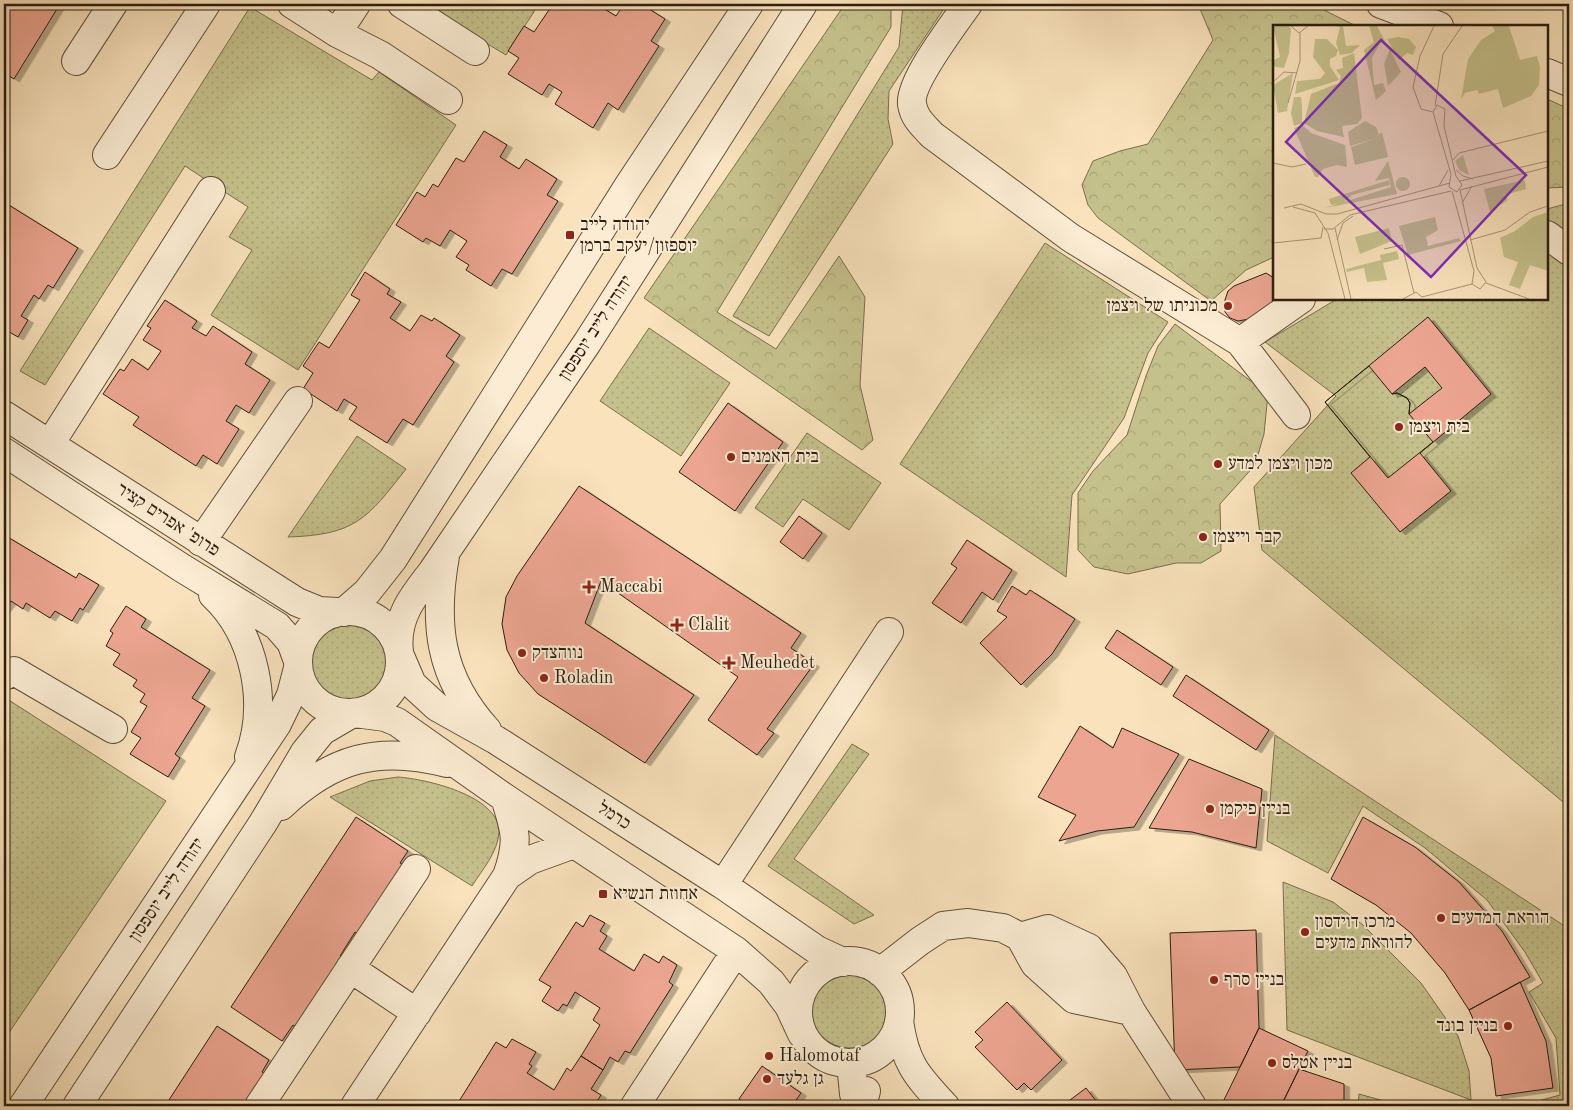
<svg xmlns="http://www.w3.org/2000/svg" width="1573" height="1110" font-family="'Old Standard TT','Frank Ruhl Libre',serif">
<defs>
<pattern id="grass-dots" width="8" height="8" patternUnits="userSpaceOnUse" patternTransform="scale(1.25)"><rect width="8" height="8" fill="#c5c18c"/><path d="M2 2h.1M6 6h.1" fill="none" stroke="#a9a578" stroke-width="1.8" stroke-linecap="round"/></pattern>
<pattern id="forest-crowns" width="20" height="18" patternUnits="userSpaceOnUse" patternTransform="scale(1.25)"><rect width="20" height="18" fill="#c5c18c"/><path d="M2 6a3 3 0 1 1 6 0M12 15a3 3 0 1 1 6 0" fill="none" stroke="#a9a578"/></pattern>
<filter id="shadow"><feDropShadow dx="5.5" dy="3" stdDeviation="0" flood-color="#0004"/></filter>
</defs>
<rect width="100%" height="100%" fill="#f9e2bc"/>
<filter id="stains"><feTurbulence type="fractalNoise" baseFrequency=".004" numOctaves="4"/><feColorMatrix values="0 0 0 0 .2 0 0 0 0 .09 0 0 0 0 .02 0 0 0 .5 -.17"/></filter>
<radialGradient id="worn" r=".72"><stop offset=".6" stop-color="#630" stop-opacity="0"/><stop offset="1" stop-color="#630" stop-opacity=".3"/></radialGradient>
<!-- grass -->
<path fill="url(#grass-dots)" stroke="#78704e" d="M421,4H539L506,55Z
M903,4H947L889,91L888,119L893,144L769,336L733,316L899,47Z
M250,7L372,80L379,72L456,125L298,370L211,315L252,250L229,237L248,207L185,166L45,385L20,371Z
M1569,203V807L1262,550L1254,487L1336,396L1265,342L1337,299H1547V209Z
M1045,243L1168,322L1148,353L1124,418L1072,495L1066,577L900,464Z
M649,328L730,383L681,456L600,401Z
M807,433L881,483L849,530L803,499L783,527L755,508Z
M357,436L406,469C367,519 355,535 288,537Z
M302 662a47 47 0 1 1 94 0a47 47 0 1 1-94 0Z
M4,697L166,801L4,1040V889L10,878L4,876Z
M1275,735L1569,929V1106H1520L1560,1095L1556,1038L1529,992L1543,983L1525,952L1487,900L1425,848L1363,806L1328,873L1267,841Z
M852,744L869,754L794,859L874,915L854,924L768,866Z
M398,777C425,779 499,795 499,832C498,852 482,870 472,886L330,797L370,781Z
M1283,882L1333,902L1363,925L1421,983L1458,1036L1469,1071L1471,1100L1287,1030Z
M810 1008a40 40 0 1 1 80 0a40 40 0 1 1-80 0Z
M1359,1094L1402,1106H1358Z"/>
<!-- forest -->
<path fill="url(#forest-crowns)" stroke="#78704e" d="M845,4H891V27L717,312L776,349L839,256L865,297L860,385L873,440L862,450L644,298Z
M1198,4H1312L1356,26H1274V257L1246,270L1211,301L1098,218L1088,205L1082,185L1093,161L1120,151L1148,144L1213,40Z
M1547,99L1569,109V187L1547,188Z
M1175,324L1268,394L1264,434L1255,465L1220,504L1221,551L1201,563H1176L1128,574L1094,567L1078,550V493L1093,471L1127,435L1146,376L1158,346Z"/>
<!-- building -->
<path fill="#eca591" stroke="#2b1e0f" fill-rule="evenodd" filter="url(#shadow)" d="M4,4H60L14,79L4,73Z
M553,4H596L616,16L624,4L637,6L641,4L665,19L651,41L659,46L618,110L608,103L593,128L555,104L562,92L549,84L542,95L508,74L519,58L508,51L524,26L534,32Z
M484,131L507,145L500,157L519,169L526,159L557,179L547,195L558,201L512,274L502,269L491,286L466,270L469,265L456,257L467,241L450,230L440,246L426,238L423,242L396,225L417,192L425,197L433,184L438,187L456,158L464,162Z
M4,202L78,248L53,288L48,285L39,299L34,295L21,316L28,320L18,337L4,329Z
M365,272L390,289L387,294L401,302L390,318L410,331L421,315L432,321L434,318L460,335L446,356L454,362L413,425L403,419L387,443L349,419L357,407L344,399L337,411L303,389L313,373L303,366L319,342L329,348L360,300L351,295Z
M1266,273L1274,278V299H1282L1266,316L1238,321L1230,318L1225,312V300L1228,291L1234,286Z
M165,300L197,321L192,328L206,336L213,326L252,352L245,364L270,380L249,413L236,405L226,421L239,429L217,464L203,455L196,466L133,425L139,417L103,394L120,369L124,371L132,359L148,370L161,351L143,340L151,328L147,326Z
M1428,317L1491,394L1420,453L1451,491L1400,532L1351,473L1370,457L1325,402ZM1425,367L1442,388L1409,414L1410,403L1407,398L1397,393L1392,394Z
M1369,366L1392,394L1397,393L1407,398L1410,403L1409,414L1433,442L1388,478L1325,402Z
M728,403L783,442L735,511L679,472Z
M579,486L801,633L791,648L814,664L767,729L774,733L757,755L708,720L738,677L601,581L585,623L694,695L645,763L538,694L519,673L507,650L502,624L506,597L517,576Z
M799,516L822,533L803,559L780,542Z
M6,536L76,578L79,573L99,585L83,610L80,608L72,621L55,611L50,618L26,603L23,609L11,601L4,610Z
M967,540L1012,570L993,600L982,592L961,623L932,603L957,568L951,564Z
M1012,586L1026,595L1030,590L1075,619L1052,654L1021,685L980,643L1007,617L997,611Z
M126,606L146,619L141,627L210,670L192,698L205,706L175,754L180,758L168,777L130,754L141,738L131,732L147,706L140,702L145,694L133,686L137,680L113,665L120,654L106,646L113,633L110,631Z
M1117,630L1173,667L1161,685L1105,648Z
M1186,675L1269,730L1256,750L1173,696Z
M1080,726L1113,748L1122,728L1179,754L1134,827L1097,831L1059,841L1076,815L1038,797Z
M1189,759L1262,789L1256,848L1192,832L1149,828Z
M356,817L408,851L400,863L408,867L362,937L355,932L340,956L347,960L301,1030L293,1025L282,1041L231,1007Z
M1363,817L1415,847L1459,882L1502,931L1530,977L1469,1010L1445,973L1411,933L1376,905L1331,879Z
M590,915L605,923L600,931L607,936L599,949L634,971L644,954L659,963L663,956L677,965L669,982L673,985L630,1053L625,1051L618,1062L610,1057L603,1070L581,1056L600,1025L593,1020L600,1008L575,992L567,1006L563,1004L558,1011L542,1001L551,987L539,980L576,922L583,927Z
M1256,930L1259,1028L1240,1067L1175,1070L1170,933Z
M1520,982L1546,1041L1553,1088L1496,1096L1491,1058L1469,1010Z
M1007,1002L1062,1060L1031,1090L1024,1083L1017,1090L975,1047L983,1040L975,1032Z
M217,1026L269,1060L262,1072L269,1076L249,1106H165Z
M1259,1028L1308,1051L1304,1059L1281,1106H1221Z
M512,1039L536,1052L529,1064L532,1066L527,1073L554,1090L567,1068L571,1071L581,1056L603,1070L591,1089L601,1095L594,1106H456L496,1042L506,1048Z
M762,1066L801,1093L792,1106H750L739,1099Z
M1299,1069L1344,1084V1106H1281Z
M1086,1088L1100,1106H1062Z"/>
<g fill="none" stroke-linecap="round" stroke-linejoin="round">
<defs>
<path id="minor" d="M292,4L337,33L380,55L448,100
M402,4L475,51
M968,4C955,23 909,82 912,104C914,118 923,125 932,135L1071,238L1240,342L1301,299
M1381,4L1439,26
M337,33L356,4
M76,61L113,4
M1547,73L1569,82
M107,155L206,4
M1547,235L1569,251
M1240,342L1296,415
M4,415L297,602L319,611L338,612
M50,444L211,191
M4,452L182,568L277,626L291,642L298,661
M201,542L298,401
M445,556C433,624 439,677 487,730
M213,595C255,634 269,703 249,757
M298 662a51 51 0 1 1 102 0a51 51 0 1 1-102 0Z
M344,612L367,592L393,559L629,185L749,4
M399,652C395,619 412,597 432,572L587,343L803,4
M400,656L412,684L437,707L496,740L723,885L817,950L843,962
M4,676L14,671L113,729
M355,713L385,717L397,722L505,798L736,951L771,982L789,1006L802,1034
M505,798C516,832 519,842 507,876
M281,806C332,758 378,745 447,763
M723,885L889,632
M1048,929L1089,948L1113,976L1131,1011L1074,999L1035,964L1020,937Z
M798 1012a51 51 0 1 1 102 0a51 51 0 1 1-102 0Z
M350,968L417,1013
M880,972L920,941L943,926L968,923L1003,928L1049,952L1131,1011L1192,1106
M899,1021C905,1064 917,1076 945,1106
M851,1063L854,1094L866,1091L862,1106
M23,1106L277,724L291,695L298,668
M77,1106L263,823L305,752L322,731L351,714
M259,1106L416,869
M355,1106L507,876L530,860L574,844
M635,1106L736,951"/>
</defs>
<!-- minor casing -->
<use href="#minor" stroke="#5e4f3a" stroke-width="30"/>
<!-- minor -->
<use href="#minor" stroke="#fbecd3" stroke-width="28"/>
</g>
<!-- markers -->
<g fill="#8f2418" stroke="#fbecd3" stroke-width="2">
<rect x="565" y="230" width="10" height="10" rx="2.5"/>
<circle cx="1228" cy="306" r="5"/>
<circle cx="1399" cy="427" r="5"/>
<circle cx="731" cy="457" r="5"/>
<circle cx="1218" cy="464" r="5"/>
<circle cx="1203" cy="537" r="5"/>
<path d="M586.5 579.5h5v5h5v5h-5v5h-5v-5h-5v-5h5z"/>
<path d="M674.5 617.5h5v5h5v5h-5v5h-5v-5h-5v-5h5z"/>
<circle cx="522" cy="653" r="5"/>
<path d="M726.5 655.5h5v5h5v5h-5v5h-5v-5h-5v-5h5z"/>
<circle cx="544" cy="678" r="5"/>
<circle cx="1210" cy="809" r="5"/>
<rect x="598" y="889" width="10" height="10" rx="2.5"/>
<circle cx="1441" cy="918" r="5"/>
<circle cx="1305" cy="932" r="5"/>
<circle cx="1214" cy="980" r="5"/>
<circle cx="1508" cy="1026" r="5"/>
<circle cx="769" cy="1056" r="5"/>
<circle cx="1272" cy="1063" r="5"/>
<circle cx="767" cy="1079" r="5"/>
</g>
<g text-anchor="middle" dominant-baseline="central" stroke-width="4" stroke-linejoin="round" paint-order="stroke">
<!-- poi labels -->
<g font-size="18" fill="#2b1e0f" stroke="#fbecd3" text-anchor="start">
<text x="580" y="225">יהודה לייב<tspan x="580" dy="21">יוספזון/יעקב ברמן</tspan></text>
<text x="1218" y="306" text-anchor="end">מכוניתו של ויצמן</text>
<text x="1409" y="427">בית ויצמן</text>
<text x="741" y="457">בית האמנים</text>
<text x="1228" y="464">מכון ויצמן למדע</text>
<text x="1213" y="537">קבר וייצמן</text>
<text x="600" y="587">Maccabi</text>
<text x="688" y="625">Clalit</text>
<text x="532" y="653">נווהצדק</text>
<text x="740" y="663">Meuhedet</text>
<text x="554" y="678">Roladin</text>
<text x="1220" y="809">בניין פיקמן</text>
<text x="613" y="894">אחוזת הנשיא</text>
<text x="1451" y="918">הוראת המדעים</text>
<text x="1315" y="922">מרכז דוידסון<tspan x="1315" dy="21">להוראת מדעים</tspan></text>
<text x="1224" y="980">בניין סרף</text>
<text x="1498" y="1026" text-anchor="end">בניין בונד</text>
<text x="779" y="1056">Halomotaf</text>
<text x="1282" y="1063">בניין אטלס</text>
<text x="777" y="1079">גן גלעד</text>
</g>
<!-- street labels -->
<g font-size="18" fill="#2b1e0f" stroke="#fbecd3">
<text transform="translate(596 328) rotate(-57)">יהודה לייב יוספסון</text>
<text transform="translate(168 520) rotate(33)">פרופ' אפרים קציר</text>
<text transform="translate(614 816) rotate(33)">כרמל</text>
<text transform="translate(167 890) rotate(-56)">יהודה לייב יוספסון</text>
</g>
</g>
<!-- overview -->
<g transform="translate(1273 25)">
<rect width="275" height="275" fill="#f9e2bc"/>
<path d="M96,1H104L114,20L108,17L99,33L101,60L110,58L113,66L103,75L91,25L101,17ZM219,1H236L247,35L264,31L267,42L266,60L258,71L230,83L225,64L206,69L204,65L192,68L188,74L195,34L208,15L222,6ZM125,12L136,14L143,22L140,30L134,28L126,35L114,14ZM117,24L128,47L115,61L111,39ZM81,28L89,93L84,99L69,101L71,112L44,106L31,98L38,69L66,58L68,51L63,45L70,43L69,33ZM20,48L14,86L5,88L0,60ZM109,107L115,132L82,140L78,122L101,114ZM190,130L196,150L186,145L182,136ZM123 159a7 7 0 1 1 14 0a7 7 0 1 1-14 0ZM116,155L117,160L79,170L69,179L58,180L56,174ZM252,155L253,164L232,170L235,175L217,187L211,164ZM275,187V246L257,240L247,264L236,260L245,237L231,232L227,213L242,206L260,192ZM162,192L165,205L153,212L155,221L186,213L188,216L135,230L126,201ZM116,203L119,216L87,229L82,212ZM124,226L126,234L110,238L114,255L94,257L91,243L74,247L73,244L108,235L107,230Z" fill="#c5c18c"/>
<path d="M0,1H16L18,4L16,28L11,43L2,42L0,39L1,35L7,32ZM64,1H70L73,21L87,20L79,28L67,30L63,18L67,2ZM42,14H54L65,25L63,31L57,34V41L66,55L22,69L24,56L47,54L52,48L40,32ZM21,72H28L29,82V98L21,101L18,88ZM92,96L103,102L106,109L101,114L77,121L75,107ZM29,100L38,108L72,120L74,142L64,140L50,144L45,152H42L21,103ZM115,136L124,169L52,183L118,162L116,153L102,156Z" fill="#c5c18c"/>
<path fill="none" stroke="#a79477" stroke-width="1" d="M18,1L26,8L35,1M0,57L11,47L24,48M15,78L27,36V8M164,80L172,84L171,101L183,151L189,160L184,167L176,162L178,149L160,87ZM162,81L170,29L189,1M160,87L148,84L140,62L147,31L161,1M180,135L186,128L275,106M0,138L19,142L33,139M183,145L190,151L200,154M187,156L275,136M166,161L175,145M187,165L204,243L213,257L207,264L199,259M187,165L275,142M179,166L201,246L199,259M189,178L199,161M20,182L42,188L55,208L72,274M11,183L28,179L53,189H64L177,158M62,203L78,274M51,204H60L77,190L178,166M64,215L70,198L80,191M197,215L232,205L257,187L275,181M0,218L48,213L50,202M111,224L129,220L141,268M213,258L256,274M149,272L199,259M130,274L143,267L149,272"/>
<path fill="#7b2cbf" fill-opacity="0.15" stroke="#7b2cbf" stroke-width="2.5" d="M108,15L253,150L158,252L13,117Z"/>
<rect width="275" height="275" fill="none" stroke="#2b1e0f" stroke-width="2.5"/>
</g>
<!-- margin -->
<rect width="1573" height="1110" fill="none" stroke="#f9e2bc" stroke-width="20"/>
<rect x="5" y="5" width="1563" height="1100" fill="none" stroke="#2b1e0f" stroke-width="2.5"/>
<rect x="10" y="10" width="1553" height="1090" fill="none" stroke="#2b1e0f"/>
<rect width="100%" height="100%" filter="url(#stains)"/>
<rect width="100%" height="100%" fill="url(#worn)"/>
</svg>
